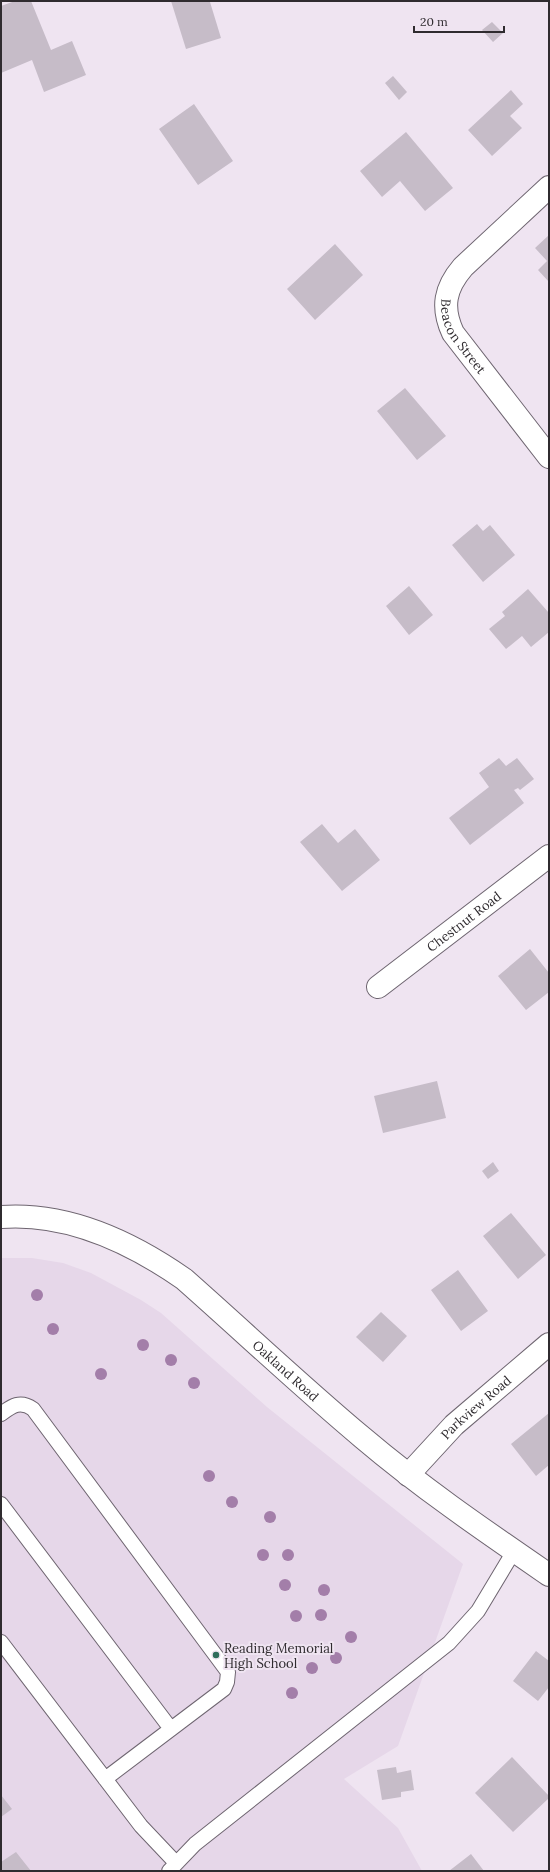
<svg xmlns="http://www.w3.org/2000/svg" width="550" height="1872" font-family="Lora,serif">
<rect width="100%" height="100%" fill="#efe4f1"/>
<!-- built -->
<path fill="#e6d7e9" d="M1,1258H32L63,1263L91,1273L141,1300L161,1313L267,1407L463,1564L398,1746L344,1779L398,1828L422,1871H1Z"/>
<!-- building -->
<path fill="#c6bcc8" d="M15,1H31L51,50L72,41L86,75L44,92L32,60L1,73V6Z
M171,1H213L210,2L221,38L186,49Z
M492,22L503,33L493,42L482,30Z
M393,76L407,92L399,100L385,83Z
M511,90L523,104L510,116L522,128L492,156L468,130Z
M194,104L233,161L198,185L159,129Z
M406,132L453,188L425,211L400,181L382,197L360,171Z
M549,235V282L538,270L547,261L535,248Z
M335,244L363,275L315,320L287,289Z
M405,388L446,436L417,460L377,411Z
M477,524L483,531L490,525L515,555L483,582L452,545Z
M409,586L433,615L409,635L386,606Z
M528,589L549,613V632L531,647L522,636L506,649L489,629L505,616L502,612Z
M499,758L506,766L517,758L534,779L520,790L518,788L514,790L524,803L470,845L449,818L489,787L479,773Z
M322,824L338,843L355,829L380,860L342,891L300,842Z
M530,949L549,973V992L526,1010L498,976Z
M437,1081L446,1118L383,1133L374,1096Z
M493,1162L499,1171L488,1179L482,1171Z
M511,1213L546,1255L518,1279L483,1236Z
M458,1270L488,1311L461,1331L431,1290Z
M381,1312L407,1336L383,1362L356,1337Z
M549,1413V1465L536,1476L511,1444Z
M536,1651L549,1661V1687L538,1701L513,1681Z
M512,1757L549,1796V1798L513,1832L475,1793Z
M396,1767L397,1773L411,1770L414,1790L401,1792V1797L382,1800L377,1770Z
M1,1795L12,1809L1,1817Z
M16,1852L31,1871H1V1862Z
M471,1854L484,1871H449Z"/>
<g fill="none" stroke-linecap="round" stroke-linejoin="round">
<defs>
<path id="lane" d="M1,1414C12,1406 20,1400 33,1409L228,1672L227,1682L224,1689L105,1779
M1,1504L171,1729
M1,1642L141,1826L176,1863
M169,1871L195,1844L449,1643L478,1611L514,1551"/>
<g id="street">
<path id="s1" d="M549,187L463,267C445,288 441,307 453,333L549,457"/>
<path id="s2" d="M378,987L549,856"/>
<path id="s3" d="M1,1217C68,1212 131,1242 184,1279C244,1332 302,1387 363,1438C422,1488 485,1531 549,1575"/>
<path id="s4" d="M408,1475L454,1425L549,1344"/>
</g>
</defs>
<!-- lane casing -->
<use href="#lane" stroke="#6e6570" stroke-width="16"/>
<!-- street casing -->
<use href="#street" stroke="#6e6570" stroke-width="24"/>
<!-- lane -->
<use href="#lane" stroke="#fff" stroke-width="14"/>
<!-- street -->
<use href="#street" stroke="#fff" stroke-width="22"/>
</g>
<!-- trees -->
<g fill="#a37ea9">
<circle cx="37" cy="1295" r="6"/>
<circle cx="53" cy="1329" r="6"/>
<circle cx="143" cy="1345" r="6"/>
<circle cx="171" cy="1360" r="6"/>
<circle cx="101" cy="1374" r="6"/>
<circle cx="194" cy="1383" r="6"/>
<circle cx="209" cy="1476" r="6"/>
<circle cx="232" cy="1502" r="6"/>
<circle cx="270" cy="1517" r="6"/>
<circle cx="263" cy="1555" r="6"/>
<circle cx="288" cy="1555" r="6"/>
<circle cx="285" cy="1585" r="6"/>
<circle cx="324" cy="1590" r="6"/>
<circle cx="321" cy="1615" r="6"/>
<circle cx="296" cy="1616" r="6"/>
<circle cx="351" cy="1637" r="6"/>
<circle cx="336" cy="1658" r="6"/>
<circle cx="312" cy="1668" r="6"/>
<circle cx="292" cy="1693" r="6"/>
</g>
<!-- markers -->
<circle fill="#2f6e5c" stroke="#efe4f1" stroke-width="1.5" cx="216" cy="1655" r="4"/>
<g text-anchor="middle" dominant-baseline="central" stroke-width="4" stroke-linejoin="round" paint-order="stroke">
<!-- street labels -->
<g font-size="13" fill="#2f2b2f" stroke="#efe4f1">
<text stroke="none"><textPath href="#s1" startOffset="196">Beacon Street</textPath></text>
<text stroke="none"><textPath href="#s2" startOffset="108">Chestnut Road</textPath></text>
<text stroke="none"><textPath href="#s3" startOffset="334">Oakland Road</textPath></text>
<text stroke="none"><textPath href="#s4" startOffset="96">Parkview Road</textPath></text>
</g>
<!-- poi labels -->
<g font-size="13" fill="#2f2b2f" stroke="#efe4f1" text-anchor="start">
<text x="224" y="1648">Reading Memorial<tspan x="224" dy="15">High School</tspan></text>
</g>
</g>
<!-- border -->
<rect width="550" height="1872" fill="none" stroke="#2f2b2f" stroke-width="4"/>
<!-- scale -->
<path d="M414 26v6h90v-6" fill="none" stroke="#2f2b2f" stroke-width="2"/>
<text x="420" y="26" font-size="12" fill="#2f2b2f" stroke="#efe4f1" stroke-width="3" paint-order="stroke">20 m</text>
</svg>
